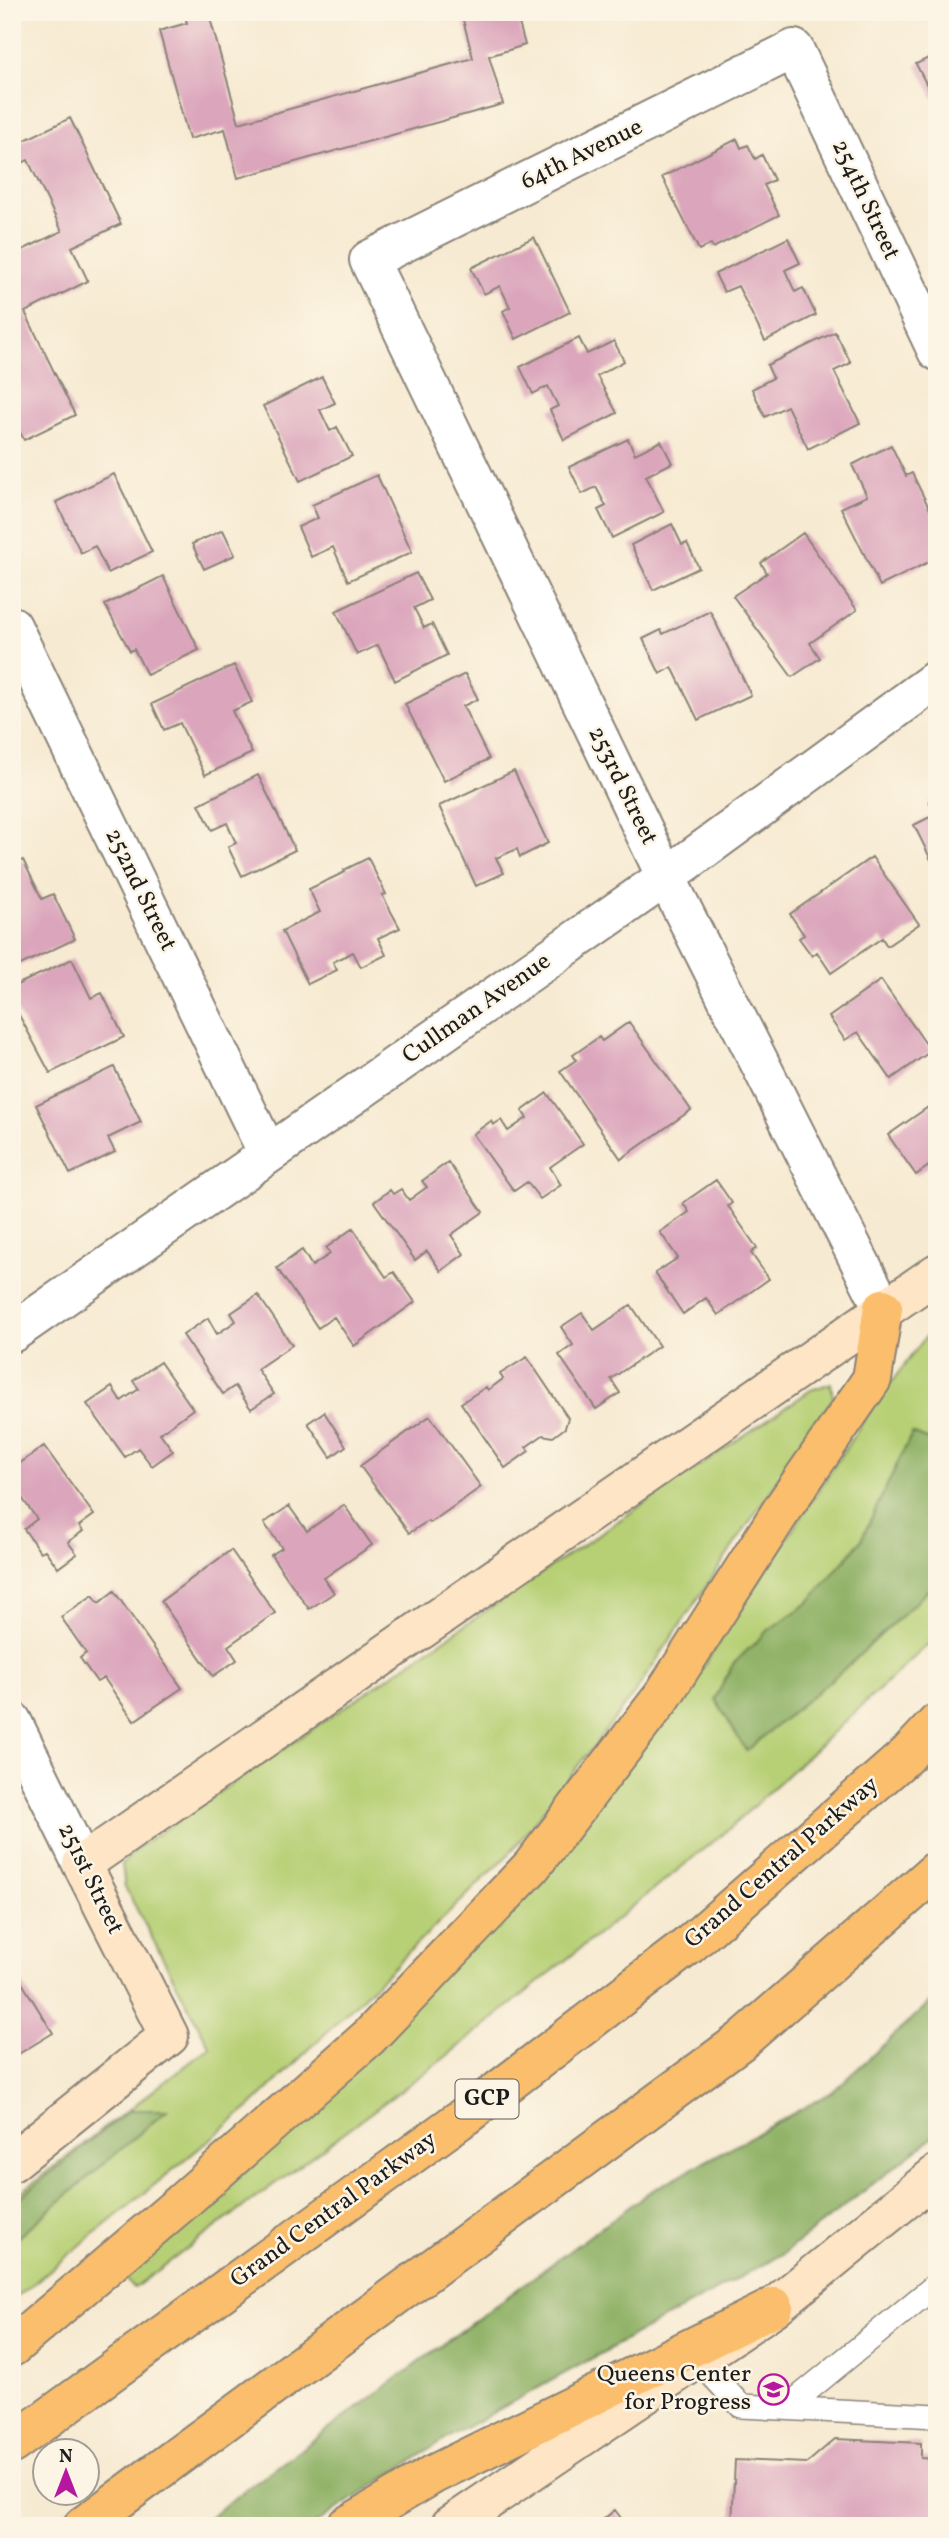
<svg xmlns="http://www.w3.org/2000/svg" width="949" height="2538" font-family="Vollkorn,serif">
<rect width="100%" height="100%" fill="#fcf5e5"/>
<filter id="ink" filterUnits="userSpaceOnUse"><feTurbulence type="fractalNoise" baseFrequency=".0143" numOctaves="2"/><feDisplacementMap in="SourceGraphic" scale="14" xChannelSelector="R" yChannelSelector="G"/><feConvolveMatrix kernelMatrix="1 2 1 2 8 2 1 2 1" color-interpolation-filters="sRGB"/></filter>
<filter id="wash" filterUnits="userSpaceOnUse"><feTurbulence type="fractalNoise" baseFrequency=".00686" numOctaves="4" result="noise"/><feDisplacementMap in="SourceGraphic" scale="28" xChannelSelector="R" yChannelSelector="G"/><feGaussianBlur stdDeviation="1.57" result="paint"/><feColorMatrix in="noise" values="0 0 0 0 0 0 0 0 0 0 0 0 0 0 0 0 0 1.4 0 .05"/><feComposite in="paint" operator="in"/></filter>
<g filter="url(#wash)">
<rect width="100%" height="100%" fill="#f7ead2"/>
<!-- green -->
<path fill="#b7d076" stroke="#6a7649" stroke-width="2" d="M937,1322V1636L731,1827L443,2059L134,2288L124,2275L681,1701L871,1409Z
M831,1383L833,1398L631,1698L510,1853L251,2106L12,2301V2199L210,2047L125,1887L122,1864L140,1846L811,1390Z"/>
<!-- forest -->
<path fill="#91b267" stroke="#566742" stroke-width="2" d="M912,1433L937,1443V1582L850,1664L746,1751L715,1699L733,1664L767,1631L808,1603L860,1542Z
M937,1996V2134L784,2253L447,2438L311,2526H197L649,2192L831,2093Z
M129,2110H167L12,2242V2204Z"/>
<g id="blocks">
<!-- building -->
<path fill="#dba6bc" d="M184,12H226L210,18L239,123L473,58L461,12H516L525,45L489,56L503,104L238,178L225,129L189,139L159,31L187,23Z
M937,54V105L916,64Z
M70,118L121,224L72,247L88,281L25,312L75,415L24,440L12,417V255L62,231L28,160L12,168V124L21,142Z
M737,139L741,148L748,145L755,159L762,155L774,180L764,185L779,215L713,248L711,244L699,250L662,177Z
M534,237L570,312L516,339L503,311L510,307L500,286L484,294L471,268Z
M788,238L800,263L785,270L795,292L803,288L816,315L765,341L738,286L724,292L715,274Z
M835,332L851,363L834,371L860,423L808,449L787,406L765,417L752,389L773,378L767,365Z
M579,338L587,354L614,341L624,361L597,376L617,413L564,440L550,410L558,406L548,386L533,394L520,367Z
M322,377L335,403L320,410L330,431L337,427L352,456L300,481L263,406Z
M628,439L635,454L661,441L672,463L646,476L664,512L612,538L598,510L606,506L596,487L582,494L569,467Z
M891,445L906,476L912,473L937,524V558L880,586L841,508L867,496L852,465Z
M114,474L152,552L108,573L95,546L81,553L56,502Z
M377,475L412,552L348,581L333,547L311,557L298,527L318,518L312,505Z
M672,524L682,545L687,543L699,568L653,590L631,545Z
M223,530L235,555L204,569L192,544Z
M803,533L857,610L810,643L820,658L792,677L733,596L767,573L761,563Z
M416,573L430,600L414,608L424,628L432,624L447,655L395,681L378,645L357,655L336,611Z
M163,576L199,650L147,675L134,649L130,651L105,605Z
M710,611L751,695L698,720L672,667L660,674L643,639L661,630L663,634Z
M234,665L252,702L232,711L252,753L205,775L180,723L164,730L152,704Z
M465,674L478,699L463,706L489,759L444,781L405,704Z
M514,771L548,843L520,857L517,849L496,858L504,873L476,886L439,806Z
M258,775L295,850L242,876L228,847L236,843L227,823L212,830L199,804Z
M937,797V872L914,825L936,814L929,801Z
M872,857L919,924L887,946L882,938L831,973L817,952L812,956L799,938L804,935L790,914Z
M368,858L386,894L382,895L400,928L378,938L386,955L361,967L353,952L333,962L337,970L308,984L282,931L320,912L309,889L345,872L344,870Z
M23,860L42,899L53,894L75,939L12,969V865Z
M72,959L91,998L102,993L124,1037L50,1073L12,1002V987Z
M881,980L931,1051L891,1079L858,1032L845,1040L829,1017Z
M629,1022L691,1110L621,1159L560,1071L576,1060L573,1055L599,1037L602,1041Z
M114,1067L141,1122L108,1138L115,1152L70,1174L36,1105Z
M547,1093L583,1144L550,1167L561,1185L540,1199L527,1182L514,1191L473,1134L491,1121L493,1125L501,1120L508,1131L527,1118L522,1111Z
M937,1101V1160L916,1175L888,1135Z
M448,1162L483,1212L451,1235L464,1254L441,1271L427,1251L415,1260L374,1202L390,1190L393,1194L401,1189L409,1200L427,1187L422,1181Z
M716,1180L732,1203L728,1206L757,1248L751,1253L769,1279L718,1315L706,1298L683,1314L655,1273L678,1258L660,1232L689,1212L683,1203Z
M353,1228L386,1277L394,1272L415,1302L354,1346L334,1317L318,1328L277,1268L302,1250L312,1266L330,1254L326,1248Z
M258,1295L292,1345L257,1369L274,1394L251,1409L235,1386L223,1394L183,1335L208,1318L217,1334L236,1321L231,1313Z
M631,1305L659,1346L611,1379L620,1393L596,1409L559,1355L573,1345L561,1327L582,1313L594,1330Z
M527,1357L568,1418L565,1428L553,1437L543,1435L526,1447L529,1451L505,1468L461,1403L486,1387L488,1390L503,1379L500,1374Z
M160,1362L193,1409L160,1433L173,1451L152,1466L138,1448L125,1457L87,1404L112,1387L121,1401L139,1389L133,1381Z
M324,1412L346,1446L331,1457L308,1423Z
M430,1416L481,1487L430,1523L428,1521L409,1533L360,1466Z
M44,1446L94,1515L79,1526L83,1531L68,1542L77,1554L58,1568L45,1550L40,1552L24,1529L37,1519L12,1484V1469Z
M344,1505L372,1545L324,1578L334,1593L309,1609L271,1555L282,1548L264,1523L289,1506L307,1531Z
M231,1550L275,1613L228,1646L237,1660L213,1676L161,1601Z
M114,1591L182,1688L134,1721L104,1678L97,1682L80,1658L86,1653L61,1617L93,1595L99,1603Z
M22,1983L53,2033L12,2058V1989Z
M835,2439L921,2443V2458L937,2459V2526H732L735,2460L807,2463Z
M615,2510L627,2526H595Z"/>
</g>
</g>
<g filter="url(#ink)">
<use href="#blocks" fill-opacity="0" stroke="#8a8377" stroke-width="2"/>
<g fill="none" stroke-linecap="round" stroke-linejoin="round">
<defs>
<path id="lane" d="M697,2359L741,2406L937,2416
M786,2408L937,2284"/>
<path id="street" d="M12,626L268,1154
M883,1308L666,877L369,260L794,49L937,351
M12,1333L666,877L937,679
M12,1721L82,1864"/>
<path id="secondary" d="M12,2162L169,2036L82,1864L937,1273
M450,2526L774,2307L937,2174"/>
<path id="highway" d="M12,2347L181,2203L369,2037L531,1867L662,1697L785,1505L872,1379L883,1308
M12,2444L465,2116L689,1945L908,1754L937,1723
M83,2526L741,2041L937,1870
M346,2526L434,2474L774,2307"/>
</defs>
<!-- lane casing -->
<use href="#lane" stroke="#8a8377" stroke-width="26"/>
<!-- street casing -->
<use href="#street" stroke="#8a8377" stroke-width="42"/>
<!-- secondary casing -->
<use href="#secondary" stroke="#8a8377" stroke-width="42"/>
<!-- highway casing -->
<use href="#highway" stroke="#8a8377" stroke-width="42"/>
<!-- lane -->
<use href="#lane" stroke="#fff" stroke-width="23"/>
<!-- street -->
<use href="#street" stroke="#fff" stroke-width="38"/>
<!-- secondary -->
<use href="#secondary" stroke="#fde5c5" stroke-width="38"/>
<!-- highway -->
<use href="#highway" stroke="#fabe6d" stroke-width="38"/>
</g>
</g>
<!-- icons -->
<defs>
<symbol id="school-ring" viewBox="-11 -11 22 22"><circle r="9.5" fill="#fcf5e5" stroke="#b5179e" stroke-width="1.5"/><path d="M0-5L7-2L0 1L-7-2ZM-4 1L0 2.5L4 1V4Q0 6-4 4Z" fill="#b5179e"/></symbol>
</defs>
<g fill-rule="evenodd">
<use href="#school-ring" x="756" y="2372" width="35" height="35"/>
</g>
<g text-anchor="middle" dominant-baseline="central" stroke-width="5" stroke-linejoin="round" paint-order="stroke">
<!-- shield labels -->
<rect fill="#fcf5e5" stroke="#5f5d58" stroke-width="2" x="455.5" y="2079.5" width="63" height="39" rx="5"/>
<g font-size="23" font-weight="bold" fill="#1c1c1c">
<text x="487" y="2099">GCP</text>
</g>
<!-- street labels -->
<g font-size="24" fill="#1c1c1c" stroke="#fcf5e5">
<text transform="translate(582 155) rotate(-26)">64th Avenue</text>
<text transform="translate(865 200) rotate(65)">254th Street</text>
<text transform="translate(622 786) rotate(64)">253rd Street</text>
<text transform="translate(140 890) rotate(64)">252nd Street</text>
<text transform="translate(477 1009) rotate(-35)">Cullman Avenue</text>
<text transform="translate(782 1863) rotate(-41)">Grand Central Parkway</text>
<text transform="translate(90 1879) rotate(64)">251st Street</text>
<text transform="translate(334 2210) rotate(-36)">Grand Central Parkway</text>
</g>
<!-- poi labels -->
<g font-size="24" fill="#1c1c1c" stroke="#fcf5e5" text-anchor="end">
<text x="751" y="2375">Queens Center<tspan x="751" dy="28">for Progress</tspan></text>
</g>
</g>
<!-- margin -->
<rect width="949" height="2538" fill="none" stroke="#fcf5e5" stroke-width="42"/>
<!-- north arrow -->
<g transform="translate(66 2472)"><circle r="33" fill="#fcf5e5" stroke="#a29e95" stroke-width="2"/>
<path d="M0-5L12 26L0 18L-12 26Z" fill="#b5179e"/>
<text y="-10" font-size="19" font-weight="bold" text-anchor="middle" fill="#1c1c1c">N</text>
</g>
</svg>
